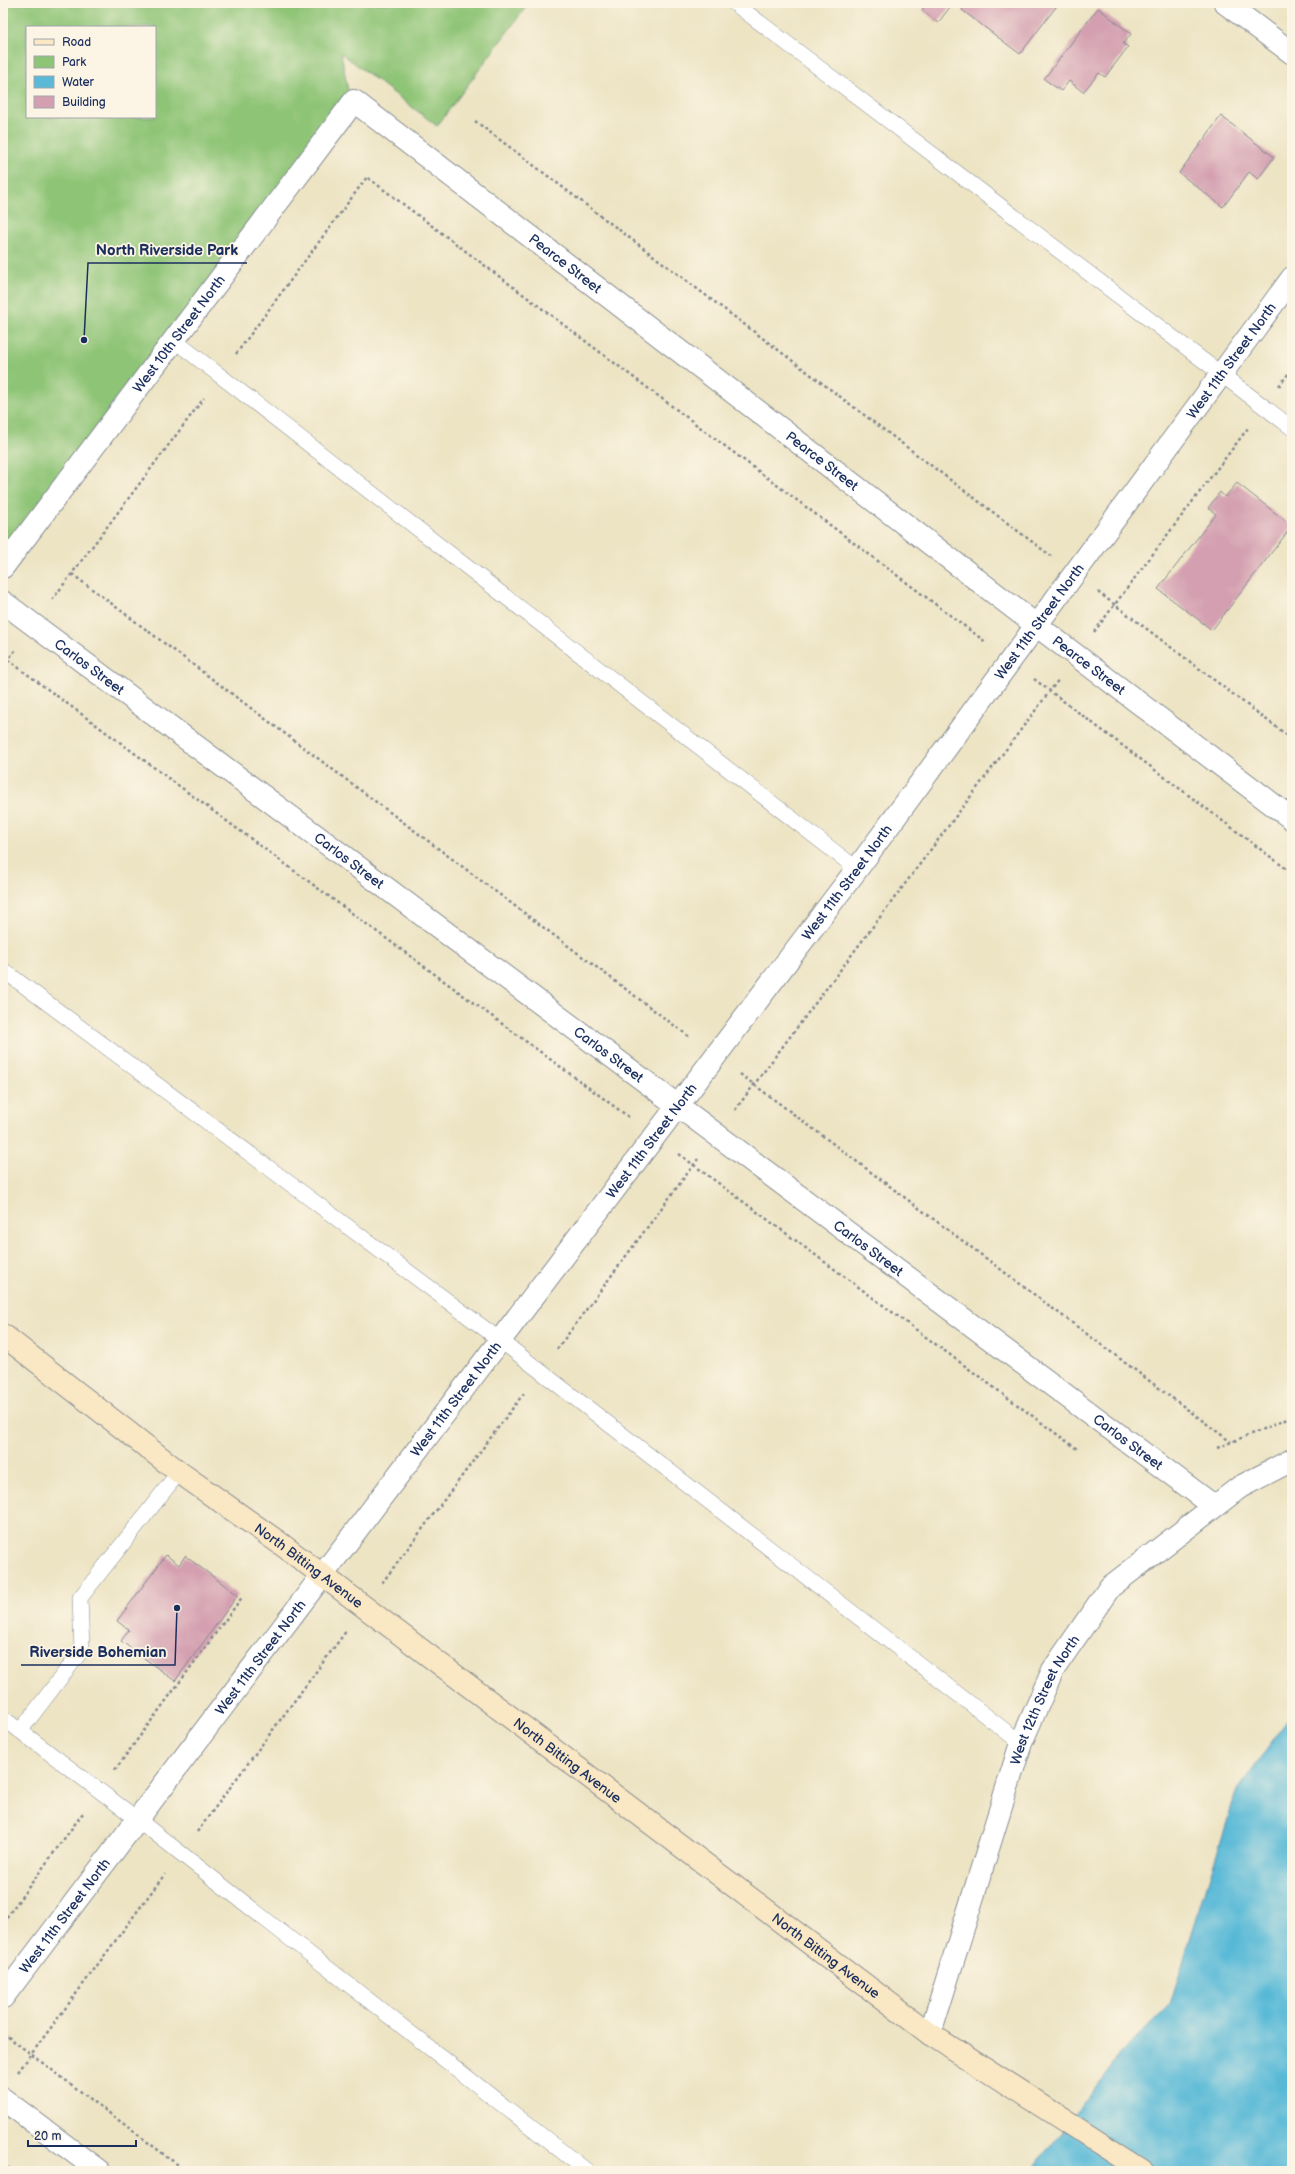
<svg xmlns="http://www.w3.org/2000/svg" width="1295" height="2174" font-family="'Balsamiq Sans',sans-serif">
<rect width="100%" height="100%" fill="#fcf5e5"/>
<filter id="ink" filterUnits="userSpaceOnUse"><feTurbulence type="fractalNoise" baseFrequency=".025" numOctaves="2"/><feDisplacementMap in="SourceGraphic" scale="8" xChannelSelector="R" yChannelSelector="G"/><feConvolveMatrix kernelMatrix="1 2 1 2 8 2 1 2 1" color-interpolation-filters="sRGB"/></filter>
<filter id="wash" filterUnits="userSpaceOnUse"><feTurbulence type="fractalNoise" baseFrequency=".012" numOctaves="4" result="noise"/><feDisplacementMap in="SourceGraphic" scale="16" xChannelSelector="R" yChannelSelector="G"/><feGaussianBlur stdDeviation="0.9" result="paint"/><feColorMatrix in="noise" values="0 0 0 0 0 0 0 0 0 0 0 0 0 0 0 0 0 1.4 0 .05"/><feComposite in="paint" operator="in"/></filter>
<g filter="url(#wash)">
<rect width="100%" height="100%" fill="#ede4c4"/>
<!-- green -->
<path fill="#8ec476" stroke="#547a6a" fill-rule="evenodd" d="M3,3H529L437,126L341,53L349,96L3,555ZM27,27H155V117H27Z"/>
<!-- water -->
<path fill="#59b9d7" stroke="#3a749a" d="M1292,1715V2171H1032L1122,2052L1170,2004L1237,1790Z"/>
<g id="blocks">
<!-- building -->
<path fill="#d4a0b1" d="M927,3H953L938,23L922,10Z
M967,3H1059L1020,54L962,10Z
M1098,8L1131,34L1123,44L1128,47L1105,77L1099,73L1083,92L1069,81L1061,91L1044,79Z
M1221,116L1274,157L1258,179L1249,172L1223,207L1179,173Z
M1237,483L1292,526L1212,630L1158,589L1216,514L1208,508L1220,492L1225,497Z
M166,1555L179,1565L185,1556L238,1595L175,1681L121,1641L129,1630L117,1621Z"/>
</g>
</g>
<g filter="url(#ink)">
<use href="#blocks" fill-opacity="0" stroke="#848a91" stroke-width="1"/>
<g fill="none" stroke-linecap="round" stroke-linejoin="round">
<defs>
<path id="lane" d="M734,3L1292,428
M174,340L857,869
M3,970L500,1340L1021,1743
M3,1718L137,1819L587,2171
M20,1731L82,1650L80,1598L179,1472"/>
<g id="street">
<path d="M1225,3L1292,53"/>
<path id="s1" d="M3,567L354,101L1036,625L1292,819"/>
<path id="s2" d="M3,602L1214,1506"/>
<path id="s3" d="M3,1997L857,869L1292,278"/>
<path id="s4" d="M930,2034L1021,1743L1053,1670L1110,1587L1240,1487L1292,1460"/>
<path d="M3,2099L99,2171"/>
</g>
<g id="secondary">
<path id="s5" d="M3,1335L179,1472L281,1544L930,2034L1143,2171"/>
</g>
</defs>
<!-- lane casing -->
<use href="#lane" stroke="#848a91" stroke-width="16"/>
<!-- street casing -->
<use href="#street" stroke="#848a91" stroke-width="24"/>
<!-- secondary casing -->
<use href="#secondary" stroke="#848a91" stroke-width="24"/>
<!-- path -->
<path stroke="#848a91" stroke-width="2.5" stroke-dasharray="3 3" stroke-linecap="butt" d="M475,121L1051,556
M236,354L367,177L987,643
M1279,386L1292,369
M72,574L691,1038
M1098,592L1292,739
M52,600L204,398
M1094,632L1248,428
M8,660L630,1118
M3,667L16,649
M1034,679L1292,873
M740,1074L1231,1442
M735,1110L1059,679
M679,1154L1077,1449
M557,1349L698,1159
M1217,1448L1292,1417
M382,1583L524,1393
M115,1770L243,1596
M197,1832L347,1630
M3,1922L83,1813
M3,2033L186,2171
M18,2072L165,1874
M3,2164L13,2171"/>
<!-- lane -->
<use href="#lane" stroke="#fff" stroke-width="15"/>
<!-- street -->
<use href="#street" stroke="#fff" stroke-width="22"/>
<!-- secondary -->
<use href="#secondary" stroke="#fae7c3" stroke-width="22"/>
</g>
</g>
<g text-anchor="middle" dominant-baseline="central" stroke-width="3.5" stroke-linejoin="round" paint-order="stroke">
<!-- street labels -->
<g font-size="14" fill="#1b2f5e" stroke="#fcf5e5">
<text stroke="none"><textPath href="#s1" startOffset="850">Pearce Street</textPath></text>
<text stroke="none"><textPath href="#s1" startOffset="292">West 10th Street North</textPath></text>
<text stroke="none"><textPath href="#s3" startOffset="2046">West 11th Street North</textPath></text>
<text stroke="none"><textPath href="#s1" startOffset="1174">Pearce Street</textPath></text>
<text stroke="none"><textPath href="#s3" startOffset="1722">West 11th Street North</textPath></text>
<text stroke="none"><textPath href="#s1" startOffset="1510">Pearce Street</textPath></text>
<text stroke="none"><textPath href="#s2" startOffset="108">Carlos Street</textPath></text>
<text stroke="none"><textPath href="#s2" startOffset="432">Carlos Street</textPath></text>
<text stroke="none"><textPath href="#s3" startOffset="1398">West 11th Street North</textPath></text>
<text stroke="none"><textPath href="#s2" startOffset="756">Carlos Street</textPath></text>
<text stroke="none"><textPath href="#s3" startOffset="1074">West 11th Street North</textPath></text>
<text stroke="none"><textPath href="#s2" startOffset="1080">Carlos Street</textPath></text>
<text stroke="none"><textPath href="#s3" startOffset="750">West 11th Street North</textPath></text>
<text stroke="none"><textPath href="#s2" startOffset="1404">Carlos Street</textPath></text>
<text stroke="none"><textPath href="#s5" startOffset="383">North Bitting Avenue</textPath></text>
<text stroke="none"><textPath href="#s3" startOffset="426">West 11th Street North</textPath></text>
<text stroke="none"><textPath href="#s4" startOffset="354">West 12th Street North</textPath></text>
<text stroke="none"><textPath href="#s5" startOffset="707">North Bitting Avenue</textPath></text>
<text stroke="none"><textPath href="#s3" startOffset="102">West 11th Street North</textPath></text>
<text stroke="none"><textPath href="#s5" startOffset="1031">North Bitting Avenue</textPath></text>
</g>
</g>
<!-- callouts -->
<path fill="none" stroke="#1b2f5e" stroke-width="1.5" d="M84 340L88 263H247M177 1608L175 1665H21"/>
<g fill="#1b2f5e" stroke="#fcf5e5" stroke-width="1.5">
<circle cx="84" cy="340" r="4"/>
<circle cx="177" cy="1608" r="4"/>
</g>
<g font-size="15" text-anchor="middle" font-weight="bold" fill="#1b2f5e" stroke="#fcf5e5" stroke-width="3.5" stroke-linejoin="round" paint-order="stroke">
<text x="167" y="255">North Riverside Park</text>
<text x="98" y="1657">Riverside Bohemian</text>
</g>
<!-- margin -->
<rect width="1295" height="2174" fill="none" stroke="#fcf5e5" stroke-width="16"/>
<!-- legend -->
<rect x="26" y="26" width="130" height="92" fill="#fcf5e5" stroke="#a2a6af"/>
<rect x="34" y="39" width="20" height="6" fill="#fae7c3" stroke="#a2a6af"/>
<text x="62" y="46" font-size="12" fill="#1b2f5e">Road</text>
<rect x="34" y="56" width="20" height="12" fill="#8ec476" stroke="#a2a6af"/>
<text x="62" y="66" font-size="12" fill="#1b2f5e">Park</text>
<rect x="34" y="76" width="20" height="12" fill="#59b9d7" stroke="#a2a6af"/>
<text x="62" y="86" font-size="12" fill="#1b2f5e">Water</text>
<rect x="34" y="96" width="20" height="12" fill="#d4a0b1" stroke="#a2a6af"/>
<text x="62" y="106" font-size="12" fill="#1b2f5e">Building</text>
<!-- scale -->
<path d="M28 2140v6h108v-6" fill="none" stroke="#1b2f5e" stroke-width="2"/>
<text x="34" y="2140" font-size="12" fill="#1b2f5e" stroke="#fcf5e5" stroke-width="3" paint-order="stroke">20 m</text>
</svg>
